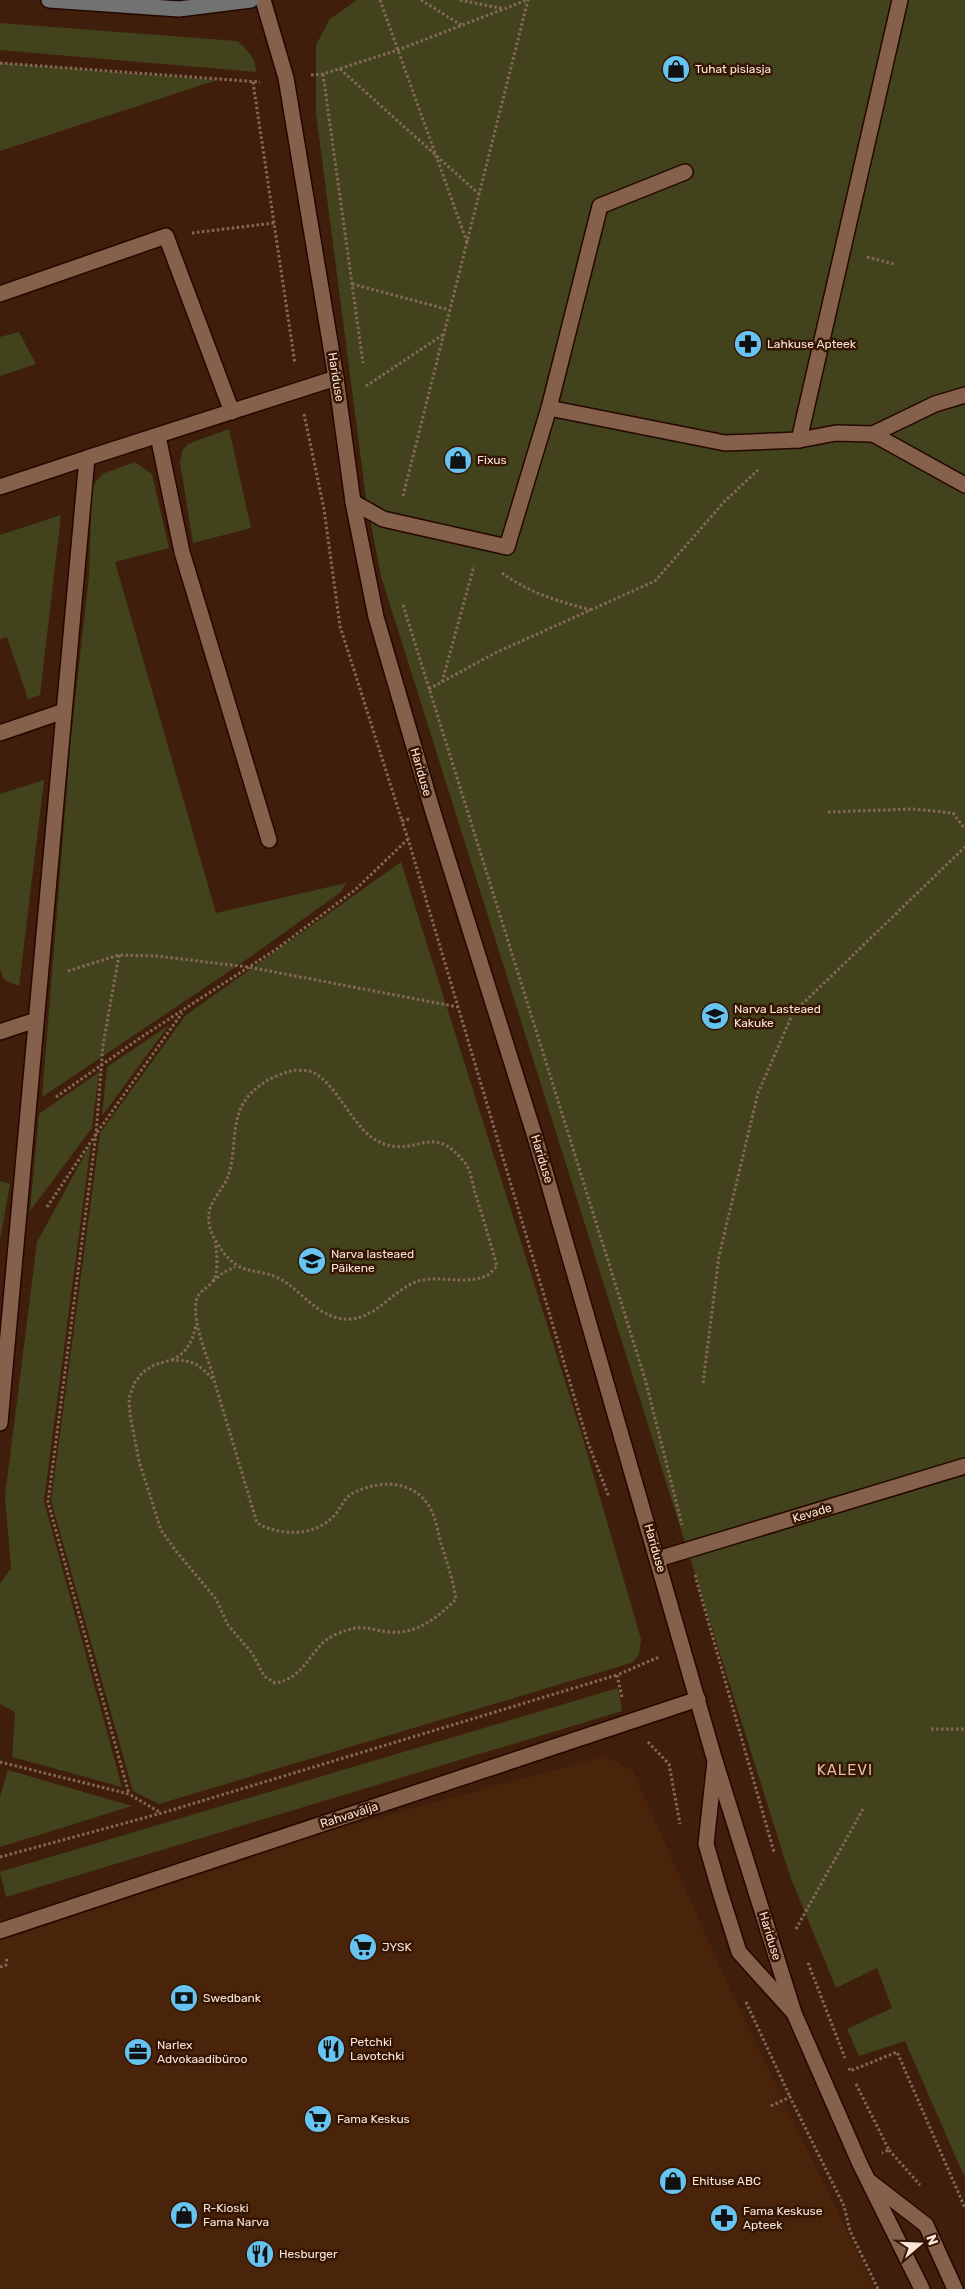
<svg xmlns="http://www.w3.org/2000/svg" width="965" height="2289" font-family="Rubik,sans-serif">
<rect width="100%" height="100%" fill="#3f1f0b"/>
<!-- built -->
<path fill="#49230a" d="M606,1756L633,1771L731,1991L875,2289H0V1920Z"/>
<!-- grass -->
<path fill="#42431c" d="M357,0H965V2178L905,2041L859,2056L847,2029L892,2008L877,1968L836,1988L790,1876L381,576L366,498L316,113V45L330,19Z
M0,23L237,41C248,50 256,58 256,72L0,50Z
M0,63L217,80L0,151Z
M19,332L36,364L0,376V337Z
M229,429L251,528L193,543L180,462L182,451L188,444Z
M135,462L152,474L169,548L115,562L216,913L346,883L341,892L243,962L42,1097L71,737L89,576L92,487L102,474Z
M61,515L40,695L28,699L7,637L0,639V535Z
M44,780L19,986L4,980L0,969V794Z
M401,862L581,1432L641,1639L639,1655L631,1663L159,1804L133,1791L51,1501L100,1133L186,1015Z
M169,1025L102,1116L107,1067Z
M99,1072L92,1128L30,1211L39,1114Z
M91,1143L44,1501L122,1787L12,1757L15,1712L0,1704V1584L11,1568L5,1496L37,1242Z
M0,1181L10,1184L0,1240Z
M618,1688L622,1711L6,1897L0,1872Z
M8,1770L132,1806L0,1847V1797Z"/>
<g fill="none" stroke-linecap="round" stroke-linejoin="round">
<defs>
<path id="lane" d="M0,294L166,236L232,412
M873,434L965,485
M158,436L182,552L269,840
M799,440L900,0
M0,487L87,458
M353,502L383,519L507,547L549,408L600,206L685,172
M0,733L64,711
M0,1032L36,1020
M0,1423L87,458L336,378
M715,1761L706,1844L720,1892L739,1952L794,2013
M869,2181L926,2225L955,2289"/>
<path id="street" d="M263,0L286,78L336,378L353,502L376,617L433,812L536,1140L715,1761L794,2013L860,2164L922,2289
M549,408L725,443L799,440L836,433L873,434L935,404L965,395
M658,1559L965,1466
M0,1931L698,1699"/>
<path id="secondary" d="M49,0L179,9L251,0"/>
</defs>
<!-- lane casing -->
<use href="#lane" stroke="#240700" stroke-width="18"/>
<!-- street casing -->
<use href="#street" stroke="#240700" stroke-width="18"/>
<!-- secondary casing -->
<use href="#secondary" stroke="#240700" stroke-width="18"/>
<!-- path -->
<path stroke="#856957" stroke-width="3" stroke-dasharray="2.5 2.5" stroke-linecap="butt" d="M380,0L467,242
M421,0L461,25
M460,0L504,9
M0,63L260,82
M340,69L479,194
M323,74L363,363
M311,75L323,74L398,50L527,0
M253,82L295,364
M192,233L274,223
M867,257L894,264
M352,284L450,310
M366,386L444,334
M304,414L324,509L340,626L402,821
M403,496L528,0
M502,573C530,593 559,602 592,610
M403,605L645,1379L682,1525
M442,682L474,566
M429,689L495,653L655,581L724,502L760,468
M828,812L913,809L953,813L965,829
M409,819L402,821L408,839L588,1443L609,1497
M119,955L103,1045L96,1134L48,1502L129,1794
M68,971L119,955L156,956L248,967L458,1007
M294,1070C298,1071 304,1070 309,1071C338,1080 352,1133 384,1144C420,1156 432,1121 466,1164C471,1172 473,1184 475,1193C483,1217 490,1242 497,1266C494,1269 490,1274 486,1276C465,1285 439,1275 418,1281C394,1289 378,1316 352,1319C325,1322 307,1298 288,1284C258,1262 241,1284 216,1241C210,1233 208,1222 209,1213C210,1202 222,1190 227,1179C237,1155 230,1126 244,1102C256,1084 273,1076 294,1070Z
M56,1097L140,1038L278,948L355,890L408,839
M47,1207L96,1134L182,1013
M213,1281L224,1272L235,1267
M171,1360C194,1360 198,1364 214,1380L257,1523C280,1536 314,1537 334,1516C340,1509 345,1497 353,1493C379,1480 414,1479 430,1508C436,1518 438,1532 441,1544C447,1562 453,1580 456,1599C439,1617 416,1635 389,1632C363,1629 364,1623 337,1634C310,1644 308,1678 275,1683L264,1676L252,1653L228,1625L216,1599L176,1551L161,1530L139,1461L130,1415L129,1398L135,1382L143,1372L154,1365Z
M172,1360C188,1352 193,1340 196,1324
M214,1378C207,1355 193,1326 196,1302C198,1290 207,1290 213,1281C219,1272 217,1253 215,1242
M703,1383L719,1256L758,1093L793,1013L965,847
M695,1575L774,1852
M622,1697L617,1675L659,1657
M931,1729H965
M648,1742L669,1764L680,1824
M0,1762L129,1794L161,1813
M0,1857L162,1813L617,1675
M796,1929L863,1809
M808,1963L845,2058
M0,1967L6,1965L7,1957
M746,2002L790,2097
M849,2068L850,2071L897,2052L965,2208
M856,2084L889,2150L882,2153
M771,2106L790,2097L844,2206L850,2231L878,2289
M889,2150L920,2185"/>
<!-- lane -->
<use href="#lane" stroke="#85614c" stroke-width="15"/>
<!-- street -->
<use href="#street" stroke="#85614c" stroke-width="15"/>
<!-- secondary -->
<use href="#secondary" stroke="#707371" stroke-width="15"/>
</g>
<!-- icons -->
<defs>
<symbol id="shop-disc" viewBox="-11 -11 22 22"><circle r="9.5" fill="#67c4f0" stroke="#341603"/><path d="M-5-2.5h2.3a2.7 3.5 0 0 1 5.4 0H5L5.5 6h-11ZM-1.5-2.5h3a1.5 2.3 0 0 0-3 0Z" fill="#111"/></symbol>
<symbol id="pharmacy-disc" viewBox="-11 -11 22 22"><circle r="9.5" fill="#67c4f0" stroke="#341603"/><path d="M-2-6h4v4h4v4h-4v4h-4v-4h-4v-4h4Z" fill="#111"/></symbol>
<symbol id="school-disc" viewBox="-11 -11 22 22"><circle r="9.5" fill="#67c4f0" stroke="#341603"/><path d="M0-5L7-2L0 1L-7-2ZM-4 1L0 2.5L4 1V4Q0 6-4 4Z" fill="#111"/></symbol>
<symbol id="supermarket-disc" viewBox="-11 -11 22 22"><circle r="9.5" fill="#67c4f0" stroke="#341603"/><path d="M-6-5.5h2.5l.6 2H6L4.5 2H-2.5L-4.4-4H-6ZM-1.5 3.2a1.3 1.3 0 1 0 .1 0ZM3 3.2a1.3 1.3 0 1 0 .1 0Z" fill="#111"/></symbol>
<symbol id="bank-disc" viewBox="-11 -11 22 22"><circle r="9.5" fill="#67c4f0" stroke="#341603"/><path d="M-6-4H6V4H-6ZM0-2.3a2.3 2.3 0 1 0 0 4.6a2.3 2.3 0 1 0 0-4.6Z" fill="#111"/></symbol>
<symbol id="restaurant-disc" viewBox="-11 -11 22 22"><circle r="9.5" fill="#67c4f0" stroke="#341603"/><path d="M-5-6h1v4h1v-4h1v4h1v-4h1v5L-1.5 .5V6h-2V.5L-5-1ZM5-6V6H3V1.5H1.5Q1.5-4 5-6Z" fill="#111"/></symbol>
<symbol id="office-disc" viewBox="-11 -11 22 22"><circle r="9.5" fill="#67c4f0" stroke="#341603"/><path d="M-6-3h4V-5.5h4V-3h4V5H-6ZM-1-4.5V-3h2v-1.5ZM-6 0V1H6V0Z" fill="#111"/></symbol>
</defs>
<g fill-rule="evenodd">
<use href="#shop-disc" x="660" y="53" width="32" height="32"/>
<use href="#pharmacy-disc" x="732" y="328" width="32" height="32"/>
<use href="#shop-disc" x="442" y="444" width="32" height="32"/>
<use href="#school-disc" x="699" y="1000" width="32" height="32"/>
<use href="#school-disc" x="296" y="1245" width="32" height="32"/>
<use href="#supermarket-disc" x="347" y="1931" width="32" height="32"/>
<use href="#bank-disc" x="168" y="1982" width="32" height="32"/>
<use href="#restaurant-disc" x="315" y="2033" width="32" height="32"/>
<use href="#office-disc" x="122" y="2036" width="32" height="32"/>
<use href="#supermarket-disc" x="302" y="2103" width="32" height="32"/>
<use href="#shop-disc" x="657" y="2165" width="32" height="32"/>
<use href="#shop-disc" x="168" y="2199" width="32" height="32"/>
<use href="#pharmacy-disc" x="708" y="2202" width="32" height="32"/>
<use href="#restaurant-disc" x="244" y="2238" width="32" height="32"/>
</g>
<g text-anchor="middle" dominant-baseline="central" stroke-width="5" stroke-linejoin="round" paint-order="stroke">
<!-- poi labels -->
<g font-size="12" fill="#fbe5d9" stroke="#341603" text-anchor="start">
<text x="695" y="69">Tuhat pisiasja</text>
<text x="767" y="344">Lahkuse Apteek</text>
<text x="477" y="460">Fixus</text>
<text x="734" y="1009">Narva Lasteaed<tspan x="734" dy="14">Kakuke</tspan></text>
<text x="331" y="1254">Narva lasteaed<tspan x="331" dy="14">Päikene</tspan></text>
<text x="382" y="1947">JYSK</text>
<text x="203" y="1998">Swedbank</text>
<text x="350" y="2042">Petchki<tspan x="350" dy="14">Lavotchki</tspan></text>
<text x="157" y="2045">Narlex<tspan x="157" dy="14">Advokaadibüroo</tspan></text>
<text x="337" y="2119">Fama Keskus</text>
<text x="692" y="2181">Ehituse ABC</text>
<text x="203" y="2208">R-Kioski<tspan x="203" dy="14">Fama Narva</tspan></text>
<text x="743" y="2211">Fama Keskuse<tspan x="743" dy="14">Apteek</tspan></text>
<text x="279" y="2254">Hesburger</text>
</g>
<!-- street labels -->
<g font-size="12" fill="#fbe5d9" stroke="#341603">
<text transform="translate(336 377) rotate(81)">Hariduse</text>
<text transform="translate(421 772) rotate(74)">Hariduse</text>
<text transform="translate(542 1159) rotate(73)">Hariduse</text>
<text transform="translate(812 1513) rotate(-17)">Kevade</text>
<text transform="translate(655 1548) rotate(74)">Hariduse</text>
<text transform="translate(349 1815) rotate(-18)">Rahvavälja</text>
<text transform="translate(770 1936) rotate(73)">Hariduse</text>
</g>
<!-- quarter labels -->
<g font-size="15" letter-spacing="1" fill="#e6bda6" stroke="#341603">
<text x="845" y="1770">KALEVI</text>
</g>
</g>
<!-- north arrow -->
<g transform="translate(920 2244) rotate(71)" stroke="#341603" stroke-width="4" paint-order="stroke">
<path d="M0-4L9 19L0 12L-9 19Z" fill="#fbe5d9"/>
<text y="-8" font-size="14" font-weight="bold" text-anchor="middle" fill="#fbe5d9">N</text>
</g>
</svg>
